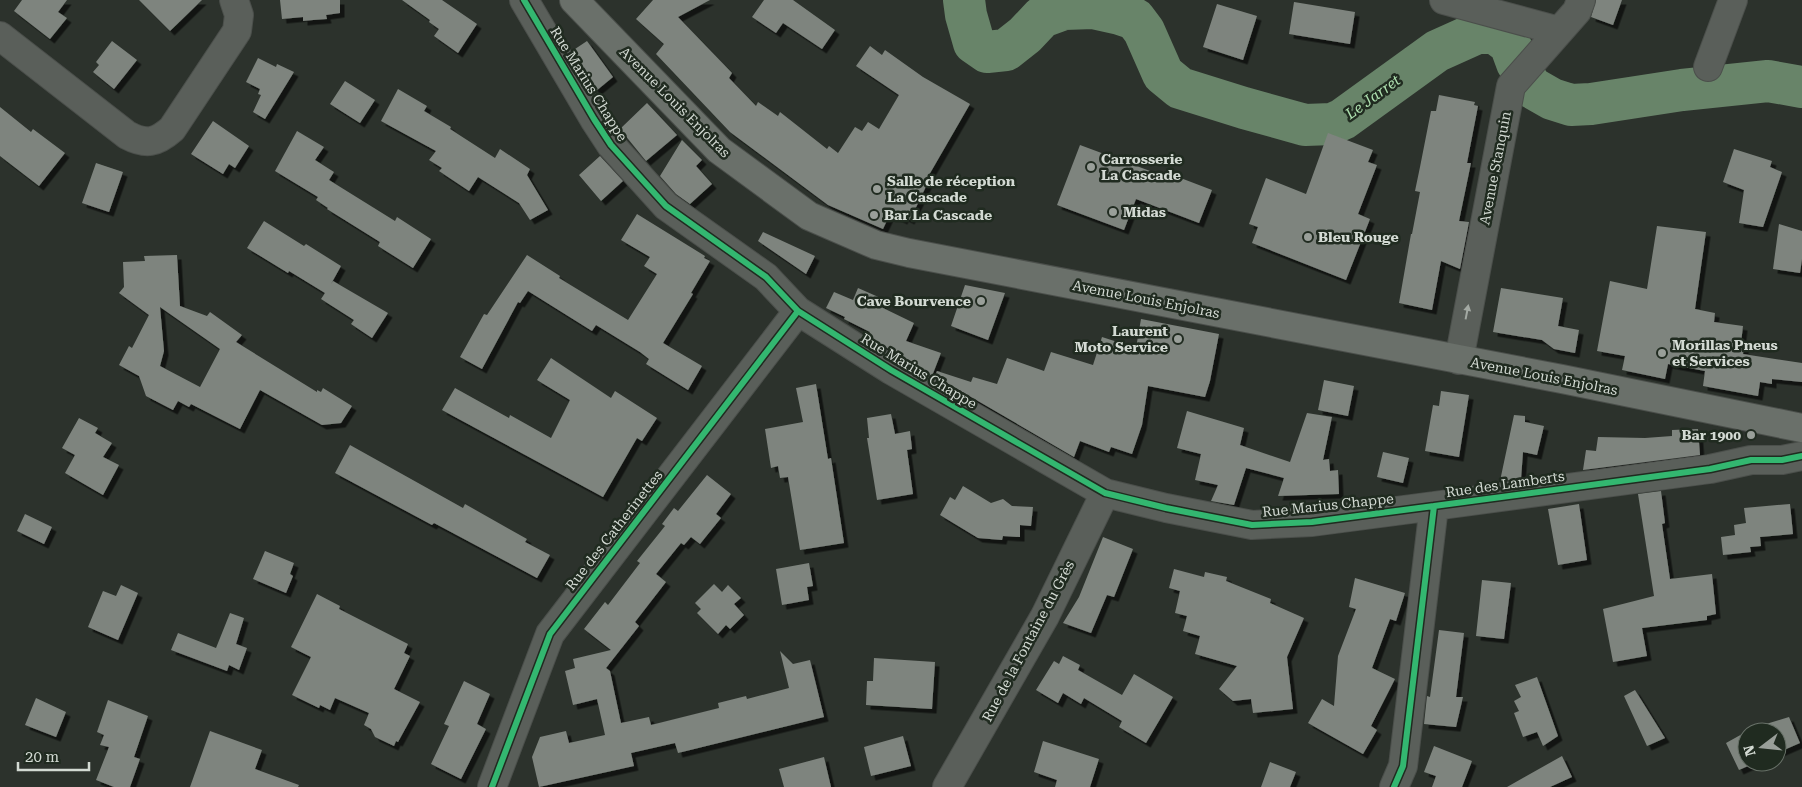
<svg xmlns="http://www.w3.org/2000/svg" width="1802" height="787" font-family="'Roboto Serif',serif">
<defs>
<filter id="shadow"><feDropShadow dx="4.5" dy="4.5" stdDeviation="0" flood-color="#0009"/></filter>
</defs>
<rect width="100%" height="100%" fill="#2c322c"/>
<g fill="none" stroke-linecap="round" stroke-linejoin="round">
<!-- river -->
<path stroke="#688469" stroke-width="42" d="M964,0L966,15L974,43L987,52L1006,50L1025,35L1042,17L1064,9L1093,8L1120,14L1135,19L1144,31L1163,74L1180,88L1244,108L1305,125L1332,124L1343,119L1437,51L1477,33H1495L1510,44L1517,63L1531,87L1552,99L1571,105L1591,104L1682,90L1768,81L1802,87"/>
</g>
<!-- building -->
<path fill="#7e847e" fill-rule="evenodd" filter="url(#shadow)" d="M22,0H67L58,12L67,18L50,39L14,11Z
M139,0H202L170,31Z
M280,0H340V13L326,15L327,19L313,20L303,21V17L282,19Z
M402,0H442L477,24L458,53L434,36L439,29L429,22L430,20Z
M653,0H710L678,17L732,73L729,78L756,106L758,102L778,116L780,112L827,149L829,146L838,153L855,127L862,131L868,122L879,129L899,95L856,66L870,46L882,55L885,50L923,77L970,104L929,175L931,176L910,220L904,217L903,220L890,214L883,229L828,205L730,132L656,54L664,44L636,19Z
M764,0H793L835,30L822,49L783,23L776,33L752,17Z
M1596,0H1622L1613,25L1591,17Z
M1294,2L1355,12L1350,44L1289,34Z
M1217,4L1257,16L1243,60L1203,47Z
M112,41L137,60L114,89L93,72L99,65L96,62Z
M587,41L613,77L596,91L572,51Z
M258,58L276,67L277,64L294,72L265,119L253,112L261,95L258,94L260,89L246,82Z
M345,81L375,100L360,123L330,104Z
M398,89L427,106L424,111L451,127L450,129L495,158L500,149L530,169L527,175L548,210L530,220L519,203L478,177L469,191L439,171L442,168L429,160L436,151L381,121Z
M1439,95L1475,102L1474,105L1478,106L1467,163H1471L1459,221L1469,222L1460,269L1441,261L1432,310L1399,303L1411,234H1412L1420,192L1415,191L1420,167L1431,111H1436Z
M647,103L677,135L646,161L620,129Z
M0,107L31,132L33,129L65,153L39,186L0,156Z
M213,121L249,146L235,168L229,164L223,174L191,154Z
M297,131L324,147L315,160L334,172L329,180L395,221L397,217L431,239L413,268L378,246L380,242L327,209L328,208L316,200L318,197L275,171Z
M1328,133L1373,150L1368,162L1377,165L1358,214L1370,219L1346,280L1252,243L1258,227L1249,224L1266,178L1306,194Z
M682,140L702,160L696,166L712,184L690,204L676,194L660,176Z
M1080,145L1177,181L1178,177L1212,190L1199,223L1136,199L1124,230L1057,205Z
M1734,149L1772,161L1770,167L1782,172L1763,227L1739,223L1744,190L1723,182Z
M600,156L623,181L601,201L579,175Z
M96,163L123,172L109,212L82,203Z
M637,214L705,256L704,258L710,261L691,293L693,294L663,343L702,366L688,390L646,364L649,359L640,352L596,325L592,331L528,291L520,303L518,302L482,369L460,357L484,314L487,315L527,255L560,276L559,278L628,320L657,274L644,266L650,257L621,240Z
M264,221L304,246L306,244L341,266L331,284L333,281L388,313L372,338L351,324L354,320L321,299L325,293L289,271L288,273L247,248Z
M1779,224L1802,231V259L1800,273L1773,269Z
M1657,226L1706,232L1695,309L1715,313L1714,322L1743,326L1741,343L1745,344L1743,354L1802,363V382L1772,379V384L1760,382L1758,396L1703,386L1705,371L1668,364L1665,379L1622,370L1625,356L1597,351L1610,281L1647,289Z
M763,232L815,256L806,274L758,241Z
M177,255L180,306L207,316L210,312L242,335L236,342L317,392V390L321,392L323,388L352,406L341,423L322,425L260,390L240,429L191,404L189,407L178,401L173,410L146,396L139,376L119,365L129,346L132,348L149,315L119,293L124,287L123,262L145,261L144,256ZM160,307L220,349L200,387L160,366L164,351Z
M965,285L1005,293L988,340L951,326Z
M858,288L883,299L881,307L914,323L906,341L941,353L932,376L868,336L870,332L844,319L845,317L826,308L834,292L853,300Z
M1501,288L1563,298L1558,326L1579,330L1575,353L1554,349L1542,340L1493,332Z
M1141,319L1219,334L1210,381L1205,397L1148,386L1142,425L1132,454L1111,447L1109,452L1080,441L1074,457L935,376L937,371L971,382L973,377L997,384L1007,358L1044,371L1051,352L1093,365L1102,337L1136,348Z
M551,358L611,398L615,391L657,418L642,441L637,438L603,497L442,410L455,388L509,418L510,415L551,438L570,400L537,380Z
M1324,380L1354,386L1348,416L1318,410Z
M816,384L828,459L831,458L844,543L800,550L788,477L780,478L778,466L771,468L765,429L803,422L796,388Z
M1441,391L1469,395L1459,457L1425,451L1433,405L1439,406Z
M1187,411L1244,428L1240,445L1290,462L1307,413L1332,417L1323,460L1329,459L1330,471L1338,470L1339,494L1278,496L1284,478L1246,468L1234,505L1211,501L1218,485L1195,480L1201,454L1177,448Z
M891,414L895,434L910,431L912,449L907,450L913,494L877,500L867,438H869L867,418Z
M1514,415L1525,416V422L1544,426L1537,455L1523,452L1521,479L1500,481Z
M79,418L98,428L95,433L112,443L103,457L119,465L103,495L65,473L75,455L62,448Z
M1698,429L1700,455L1583,470L1586,450L1596,451L1598,437L1645,438L1672,436V430Z
M350,445L463,508L465,504L527,539L525,542L550,555L537,578L434,523L432,525L335,473Z
M1383,452L1409,458L1403,483L1377,477Z
M707,475L731,494L716,514L721,518L700,544L691,537L684,545L681,543L656,574L666,582L635,622L639,626L606,668L610,671L621,723L649,717L651,725L719,708L718,703L746,696L747,699L789,688L780,651L793,664L810,660L824,717L678,753L675,743L631,753L634,766L539,787L532,757L540,737L566,731L569,743L605,735L597,699L573,705L565,671L575,668L573,659L611,650L584,629L605,602L608,605L640,563L637,561L665,526L662,524L674,508L678,511Z
M963,486L991,503L1003,499L1012,506L1033,507L1031,526L1020,525V537L1003,536L1002,540L978,538L940,515L950,497L955,500Z
M1661,491L1665,523L1662,524L1670,579L1712,574L1716,614L1707,616V620L1642,628L1647,656L1613,662L1603,609L1654,596L1638,494Z
M1579,504L1587,560L1558,565L1548,509Z
M1790,504L1793,534L1760,537L1761,546L1750,547L1751,552L1723,555L1721,537L1735,535L1734,525L1746,523L1744,508Z
M25,514L52,527L44,544L17,531Z
M1103,537L1133,549L1114,597L1107,595L1091,633L1063,623L1079,597Z
M265,551L294,563L290,574L293,576L286,593L253,579Z
M809,563L813,586L807,587L809,600L782,605L776,569Z
M1174,569L1204,577L1205,572L1227,577L1226,581L1271,599L1270,603L1304,618L1287,657L1293,709L1253,713L1251,699L1233,701L1219,689L1237,666L1195,654L1200,636L1183,631L1187,616L1175,613L1180,591L1169,588Z
M1355,578L1405,593L1396,621L1390,619L1372,668L1395,679L1371,726L1377,730L1363,754L1308,723L1322,699L1334,706L1338,656L1356,609L1349,607Z
M1482,580L1511,583L1504,639L1476,636Z
M714,584L722,592L728,585L741,598L734,604L744,615L730,629L726,625L718,634L697,613L701,609L695,603Z
M121,585L138,593L118,640L88,627L103,591L116,596Z
M317,594L340,606L339,609L408,644L404,653L410,656L394,689L420,702L398,742L396,741L394,746L375,737L371,729L364,725L369,713L335,698L330,710L320,705L319,708L292,695L311,657L291,647Z
M230,613L244,618L236,644L247,648L239,670L229,665L227,671L171,650L178,633L216,648Z
M1439,630L1464,633L1456,697H1463L1456,727L1424,724L1427,696L1430,697Z
M1063,656L1080,665L1078,670L1122,695L1134,674L1173,697L1146,743L1119,727L1122,721L1084,698L1081,704L1063,693L1058,703L1036,690L1054,661L1059,664Z
M874,658L935,662L932,709L866,705L867,681H873Z
M1537,677L1558,736L1543,746L1537,732L1523,737L1514,713L1519,711L1514,701L1521,697L1515,685Z
M464,681L490,694L477,724L486,729L461,779L431,764L449,726L444,724Z
M1635,690L1665,738L1647,746L1624,696Z
M36,698L66,712L56,737L25,725Z
M108,700L148,716L134,757L140,759L130,787H114L96,780L109,747L100,745L104,735L97,732Z
M1789,717L1800,743L1777,753V732H1747V762H1757L1739,770L1726,743L1753,728Z
M210,731L262,750L255,769L299,785L298,787H190Z
M903,736L911,766L871,776L864,747Z
M1043,741L1099,759L1090,787H1055L1057,780L1034,772Z
M1434,746L1472,761L1462,787H1432L1436,776L1424,772Z
M1562,756L1572,777L1550,787H1507Z
M824,757L831,787H784L779,769Z
M1270,762L1296,772L1290,787H1261Z"/>
<g fill="none" stroke-linecap="round" stroke-linejoin="round">
<defs>
<path id="minor" d="M524,0L594,119L611,145L666,206L766,277L798,311L891,370L1105,493L1166,508L1252,525L1312,522L1434,506
M1444,0L1559,31
M0,36L127,135C146,145 156,143 172,129L237,31L239,15L234,0
M1708,67L1733,0
M1459,360L1511,86L1577,11L1581,0
M492,787L550,634L798,311
M947,787L1045,616L1105,493
M1394,787L1403,766L1434,506L1710,469L1751,460H1782L1802,456"/>
<path id="major" d="M574,0L719,150L809,216L876,245L909,253L1562,379L1802,428"/>
</defs>
<!-- minor casing -->
<use href="#minor" stroke="#4b4f4b" stroke-width="30"/>
<!-- major casing -->
<use href="#major" stroke="#4b4f4b" stroke-width="30"/>
<!-- minor -->
<use href="#minor" stroke="#5a5f5a" stroke-width="28"/>
<!-- major -->
<use href="#major" stroke="#6a706a" stroke-width="28"/>
<defs>
<path id="cycleway" d="M524,0L594,119L611,145L666,206L766,277L798,311L891,370L1105,493L1166,508L1252,525L1312,522L1434,506
M492,787L550,634L798,311
M1394,787L1403,766L1434,506L1710,469L1751,460H1782L1802,456"/>
</defs>
<!-- cycleway casing -->
<use href="#cycleway" stroke="#202b20" stroke-width="9"/>
<!-- cycleway -->
<use href="#cycleway" stroke="#33b770" stroke-width="6"/>
</g>
<!-- one-way arrows -->
<defs><path id="oneway-solid" d="M-6-.8H1V-3.2L6.5 0L1 3.2V.8H-6Z" transform="scale(1.25)"/></defs>
<use fill="#a3a9a3" href="#oneway-solid" transform="translate(1467 312) rotate(-79)"/>
<!-- markers -->
<g fill="#999f99" stroke="#202b20" stroke-width="2">
<circle cx="1091" cy="167" r="5"/>
<circle cx="877" cy="189" r="5"/>
<circle cx="1113" cy="212" r="5"/>
<circle cx="874" cy="215" r="5"/>
<circle cx="1308" cy="237" r="5"/>
<circle cx="981" cy="301" r="5"/>
<circle cx="1178" cy="339" r="5"/>
<circle cx="1662" cy="353" r="5"/>
<circle cx="1751" cy="435" r="5"/>
</g>
<g text-anchor="middle" dominant-baseline="central" stroke-width="5" stroke-linejoin="round" paint-order="stroke">
<!-- street labels -->
<g font-size="14" fill="#d3dad3" stroke="#202b20">
<text transform="translate(589 84) rotate(58)">Rue Marius Chappe</text>
<text transform="translate(675 102) rotate(45)">Avenue Louis Enjolras</text>
<text transform="translate(1495 168) rotate(-79)">Avenue Stanquin</text>
<text transform="translate(1146 299) rotate(11)">Avenue Louis Enjolras</text>
<text transform="translate(919 371) rotate(31)">Rue Marius Chappe</text>
<text transform="translate(1544 376) rotate(11)">Avenue Louis Enjolras</text>
<text transform="translate(1505 484) rotate(-8)">Rue des Lamberts</text>
<text transform="translate(1328 505) rotate(-6)">Rue Marius Chappe</text>
<text transform="translate(614 530) rotate(-52)">Rue des Catherinettes</text>
<text transform="translate(1028 641) rotate(-62)">Rue de la Fontaine du Grès</text>
</g>
<!-- poi labels -->
<g font-size="14" font-weight="bold" fill="#d3dad3" stroke="#202b20" text-anchor="start">
<text x="1101" y="159">Carrosserie<tspan x="1101" dy="16">La Cascade</tspan></text>
<text x="887" y="181">Salle de réception<tspan x="887" dy="16">La Cascade</tspan></text>
<text x="1123" y="212">Midas</text>
<text x="884" y="215">Bar La Cascade</text>
<text x="1318" y="237">Bleu Rouge</text>
<text x="971" y="301" text-anchor="end">Cave Bourvence</text>
<text x="1168" y="331" text-anchor="end">Laurent<tspan x="1168" dy="16">Moto Service</tspan></text>
<text x="1672" y="345">Morillas Pneus<tspan x="1672" dy="16">et Services</tspan></text>
<text x="1741" y="435" text-anchor="end">Bar 1900</text>
</g>
<!-- water labels -->
<g font-size="15" font-style="italic" fill="#aee0af" stroke="#202b20">
<text transform="translate(1373 97) rotate(-36)">Le Jarret</text>
</g>
</g>
<!-- north arrow -->
<g transform="translate(1762 747) rotate(254)"><circle r="24" fill="#202b20" stroke="#687168"/>
<path d="M0-4L9 19L0 12L-9 19Z" fill="#999f99"/>
<text y="-8" font-size="14" font-weight="bold" text-anchor="middle" fill="#d3dad3">N</text>
</g>
<!-- scale -->
<path d="M18 762v8h71v-8" fill="none" stroke="#d3dad3" stroke-width="2.5"/>
<text x="25" y="762" font-size="15" fill="#d3dad3" stroke="#202b20" stroke-width="4" paint-order="stroke">20 m</text>
</svg>
